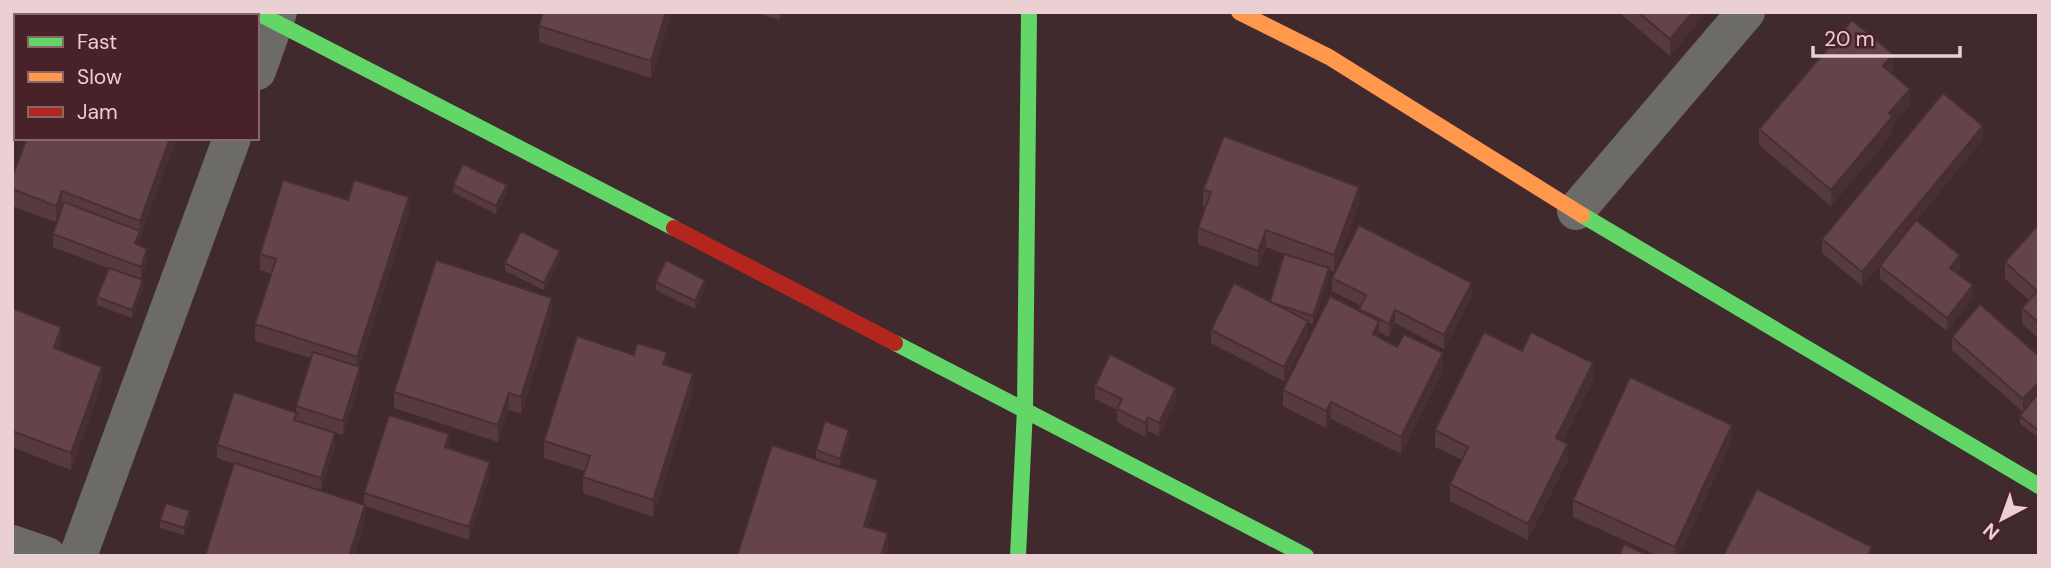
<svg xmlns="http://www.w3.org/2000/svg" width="2051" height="568" font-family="'DM Sans',sans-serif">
<rect width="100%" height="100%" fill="#402a2e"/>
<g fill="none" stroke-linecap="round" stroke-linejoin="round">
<!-- street -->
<path stroke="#6c6b68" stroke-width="38" d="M257,71L278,12
M1576,211L1746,12
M12,544L47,556
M78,556L232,138"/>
<!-- fast -->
<path stroke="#63d668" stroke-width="16" d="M256,12L674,228
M1582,215L2039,486
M895,343L1306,556
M1018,556L1025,409L1029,12"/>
<!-- slow -->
<path stroke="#ff974d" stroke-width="16" d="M1239,12L1329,57L1582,215"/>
<!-- jam -->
<path stroke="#b3261e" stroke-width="16" d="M674,228L895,343"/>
</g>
<!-- wall -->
<path fill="#573a40" d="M672,12L651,78L539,42V26Z
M755,12H782L779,20Z
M1619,12H1707L1670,56Z
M16,69V87L13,86V78Z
M1893,71L1892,73L1910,105L1893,124V133L1831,206L1759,145V129Z
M176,138L140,237L139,245L147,262L141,279L143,288L132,318L97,305V297L108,268L53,247V234L61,209L56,222L12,206V178Z
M1983,139L1916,221L1960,268L1957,273L1973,298L1947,331L1880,279V266L1900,240L1862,286L1822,253V239Z
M453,185L507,193L496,214L453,192Z
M1203,190L1359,204L1334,272L1329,270V276L1313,324L1308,322V334L1284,381L1211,343V330L1270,301L1288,255L1266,247L1258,267L1198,244V228L1206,207L1203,206Z
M348,200L409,213L359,367L360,380L343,435L297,420V421L335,446L321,491L364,505V493L449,448L490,475L469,540L365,506V522L354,556H205L234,464L217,458V445L296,412V406L311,358L255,341V324L271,274L260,270V254Z
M2039,224V339L2022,324V308L2029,300L2005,279V262Z
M560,258L544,290L505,271V263Z
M1332,278L1472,296L1444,349L1395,323L1389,337L1379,332V337L1443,370L1401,454L1331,419L1326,428L1283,406V390L1359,311L1361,306L1332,291Z
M656,282L705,287L695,309L656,290Z
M12,308L61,343L59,350L102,383L71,470L12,447Z
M552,314L521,414L509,410L498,442L394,408V392Z
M1952,337L2039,356V438L2020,424V416L2023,412L1952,350Z
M1522,351L1593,380L1563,441L1568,460L1528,540L1450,501V484L1462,460L1435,447V430Z
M667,365L693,390L653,517L583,493V477L585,471L544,458V441Z
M1095,386L1176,401L1159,436L1148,431L1145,437L1117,422V410L1095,399Z
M849,437L840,466L816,458V450Z
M1732,441L1679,556H1659L1573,517V500Z
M190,519L184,535L160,528V520Z"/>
<!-- shaded-wall -->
<path fill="#472f34" d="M666,12H672L651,78V61Z
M1693,12H1707L1670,56V39Z
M1893,54V71L1883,82V66Z
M1910,89V105L1893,124V133L1831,206V190L1889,113Z
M1983,126V139L1862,286V272Z
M170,138H176V141L140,237V221Z
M507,185V193L496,214V206Z
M1359,187V204L1334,272V255Z
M62,191V208L56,222V206Z
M409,197V213L357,373V357Z
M1266,230V247L1258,267V251Z
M140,231V245L135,257V243Z
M147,249V262L141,280V267Z
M560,251V258L544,290V283Z
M1960,255V268L1950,281V268Z
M1329,268V276L1313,324V316Z
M143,280V288L132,318V310Z
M705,280V287L695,309V301Z
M1472,283V296L1444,349V335Z
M1973,285V298L1947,331V318Z
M552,298V314L521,414V397Z
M1395,310V323L1389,337V324Z
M1308,321V334L1284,381V367Z
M1379,321V338L1373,334Z
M61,327V343L54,365V348Z
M667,352V369L663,364Z
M1443,353V370L1401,454V437Z
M1593,363V380L1556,455V438Z
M102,367V383L71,470V453Z
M360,367V380L343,435V421Z
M693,374V390L653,517V500Z
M2039,382V395L2023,412V399Z
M1176,388V401L1159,436V423Z
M509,393V410L498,442V425Z
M1331,402V419L1326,428V411Z
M1148,417V431L1145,437V423Z
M1732,425V441L1679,556H1675V547Z
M849,430V437L840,466V459Z
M335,433V446L321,491V478Z
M449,434V447L445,460V447Z
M1568,444V460L1528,540V524Z
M490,462V475L469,540V527Z
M878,480V496L864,543V526Z
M365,505V522L354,556H349Z
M190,511V519L184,535V528Z
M888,533V550L886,556H881Z"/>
<!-- building -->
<path fill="#65434b" stroke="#472f34" stroke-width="2" d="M543,12H666L651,61L539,26Z
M1638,12H1693L1670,39Z
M1852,20L1893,54L1883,66L1910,89L1889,113L1893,116L1831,190L1759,129Z
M1943,93L1983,126L1862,272L1822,239Z
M1224,136L1359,187L1334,255L1266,230L1258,251L1198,228L1211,192L1203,190Z
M27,138H170L140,221L62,191L56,206L12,189V178Z
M463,164L507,185L496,206L453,185Z
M283,180L348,200L354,180L409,197L357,357L255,324L276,259L260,254Z
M64,202L140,231L135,243L147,249L141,267L53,234Z
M1916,220L1960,255L1950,268L1973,285L1947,318L1880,266Z
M2039,224V323L2022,308L2037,291L2005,262Z
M1359,225L1472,283L1444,335L1395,310L1389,324L1359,309L1366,295L1332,278Z
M521,231L560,251L544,283L505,263Z
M1284,254L1329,268L1313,316L1270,302Z
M436,260L552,298L521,397L509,393L498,425L394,392Z
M666,260L705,280L695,301L656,282Z
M109,268L143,280L132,310L97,297Z
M1234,283L1308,321L1284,367L1211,330Z
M1330,296L1379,321L1373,334L1397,347L1404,334L1443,353L1401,437L1331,402L1326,411L1283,390Z
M1980,304L2039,356V382L2023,399L1952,337Z
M12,308L61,327L54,348L102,367L71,453L12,431Z
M1484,332L1522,351L1531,332L1593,363L1556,438L1568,444L1528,524L1450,484L1468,447L1435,430Z
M577,336L634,355L637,343L667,352L663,364L693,374L653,500L583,477L590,456L544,441Z
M313,352L360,367L343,421L296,406Z
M1110,354L1176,388L1159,423L1148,417L1145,423L1117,409L1122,399L1095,386Z
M1630,377L1732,425L1675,547L1573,500Z
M234,392L297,413L294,420L335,433L321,478L217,445Z
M2039,392V431L2020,416Z
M389,415L449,434L445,447L490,462L469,527L364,493Z
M825,421L849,430L840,459L816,450Z
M772,445L878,480L864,526L888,533L881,556H737Z
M234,463L365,505L349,556H205Z
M1757,489L1872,547L1868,556H1723Z
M166,503L190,511L184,528L160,520Z
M1624,544L1649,556H1619Z"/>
<!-- border -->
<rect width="2051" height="568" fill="none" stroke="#ead0d2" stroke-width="28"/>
<!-- legend -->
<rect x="14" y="14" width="245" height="126" fill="#482228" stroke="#89686c" stroke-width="2"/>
<rect x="28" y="37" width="35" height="10" fill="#63d668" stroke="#89686c" stroke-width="2"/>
<text x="77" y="49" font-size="21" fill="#ead0d2">Fast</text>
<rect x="28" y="72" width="35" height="10" fill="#ff974d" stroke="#89686c" stroke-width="2"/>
<text x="77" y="84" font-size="21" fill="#ead0d2">Slow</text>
<rect x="28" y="107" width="35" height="10" fill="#b3261e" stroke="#89686c" stroke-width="2"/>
<text x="77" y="119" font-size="21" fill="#ead0d2">Jam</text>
<!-- north arrow -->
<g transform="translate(2002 519) rotate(221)" stroke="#482228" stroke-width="5" paint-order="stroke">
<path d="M0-5L12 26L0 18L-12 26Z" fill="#ead0d2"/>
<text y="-10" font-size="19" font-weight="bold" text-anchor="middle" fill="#ead0d2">N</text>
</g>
<!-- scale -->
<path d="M1813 46v10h147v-10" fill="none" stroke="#ead0d2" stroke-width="3.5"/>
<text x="1824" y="46" font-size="21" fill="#ead0d2" stroke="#482228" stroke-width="5" paint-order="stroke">20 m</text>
</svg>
